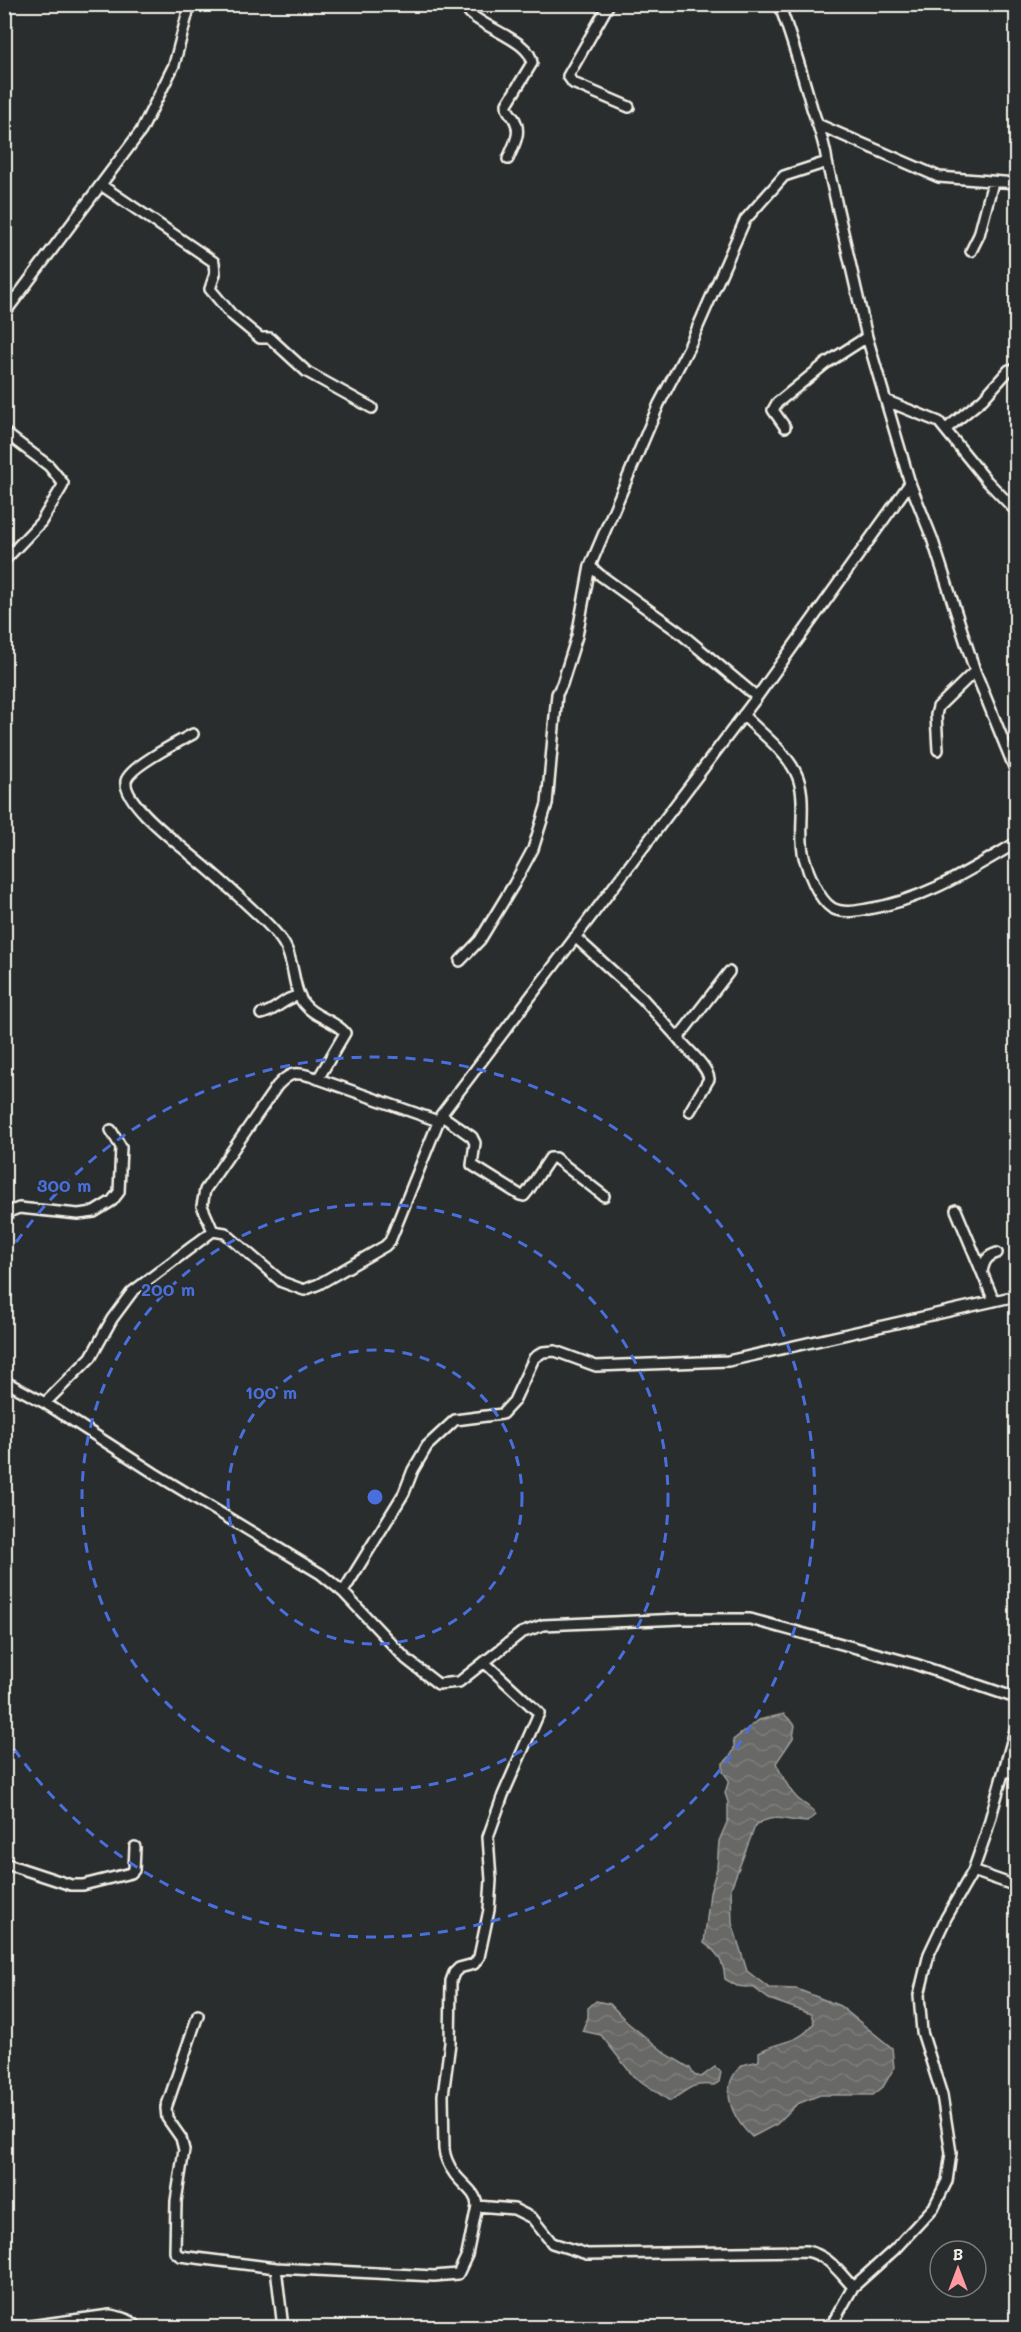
<svg xmlns="http://www.w3.org/2000/svg" width="1021" height="2332" font-family="Mali,sans-serif">
<defs>
<pattern id="water-waves" width="16" height="10" patternUnits="userSpaceOnUse" patternTransform="scale(1.5)"><rect width="16" height="10" fill="#676866"/><path d="M0 5q4-4 8 0t8 0" fill="none" stroke="#7d7e7c"/></pattern>
</defs>
<rect width="100%" height="100%" fill="#2a2d2e"/>
<filter id="ink" filterUnits="userSpaceOnUse"><feTurbulence type="fractalNoise" baseFrequency=".0167" numOctaves="2"/><feDisplacementMap in="SourceGraphic" scale="12" xChannelSelector="R" yChannelSelector="G"/><feConvolveMatrix kernelMatrix="1 2 1 2 8 2 1 2 1" color-interpolation-filters="sRGB"/></filter>
<g filter="url(#ink)">
<!-- water -->
<path fill="url(#water-waves)" stroke="#9f9f9a" stroke-width="1.5" d="M784,1714L795,1725L793,1738L776,1763C782,1775 787,1788 797,1798C804,1805 811,1806 816,1815L807,1822C783,1821 780,1813 756,1824L731,1888L732,1923L747,1971L769,1988L797,1989L840,2006L892,2048L894,2068L883,2087L873,2095H820L797,2104L777,2124L752,2137C737,2123 724,2101 731,2081C733,2075 738,2069 742,2065L759,2061V2052C780,2040 798,2045 814,2023L811,2014L769,1999L754,1988L737,1986L725,1979C724,1963 718,1952 704,1943L710,1893L717,1868L719,1841L728,1820V1802L725,1793L729,1780L723,1772V1763C731,1757 737,1750 733,1740L759,1720Z
M596,2001L610,2004L629,2024L668,2055L690,2068L694,2075L701,2077L715,2067L721,2072L719,2082L714,2085C691,2082 688,2090 670,2101L633,2076L601,2035L582,2031L588,2017V2008Z"/>
<g fill="none" stroke-linecap="round" stroke-linejoin="round">
<defs>
<path id="street" d="M464,4C469,25 531,38 532,63L507,104C507,110 509,112 513,117C523,132 514,144 508,159
M609,4L568,76L573,83L629,107
M779,4C792,38 802,73 812,108C818,126 825,143 827,162L867,337L910,483L932,538L975,671L1016,772
M817,124L939,177L1016,183
M101,185L214,262L215,274L210,289L231,314L260,338H270L307,372L372,408
M971,251L979,235L993,182
M4,314L141,131L174,65L190,4
M887,401L939,422L987,481L1016,511
M785,427L773,410L777,403L825,364L867,337
M946,429L983,399L1009,370H1016
M4,432L49,466L63,483L62,487L41,522L4,561
M590,566L659,404L689,347L745,220L784,176L827,162
M743,715C760,732 784,750 795,771C809,797 797,830 804,857C808,872 818,899 832,908C843,914 856,911 868,909C924,900 968,871 1016,843
M193,734C180,741 129,767 126,781C123,802 176,842 191,855C213,873 233,891 253,910C264,920 276,931 284,944C295,961 292,989 304,1004C315,1018 335,1020 345,1033L318,1079
M938,750L936,715L938,707L975,671
M575,937L642,998L678,1038L729,972
M460,961L480,940L514,884L533,849L547,804L557,694L562,684L577,636L590,566L600,575L679,632L757,697
M261,1014C276,1012 285,996 300,996
M678,1038C687,1050 707,1065 709,1079L690,1111
M441,1115L472,1137L475,1143L472,1165L520,1195L524,1196L528,1191L550,1158H555L604,1196
M956,1210L994,1301
M4,1218L11,1211L19,1208L78,1214L94,1212L112,1201L119,1192L121,1147L111,1130
M213,1231L202,1206L205,1190L277,1086C288,1074 294,1071 310,1076L438,1121
M982,1272C984,1261 987,1256 997,1253
M4,1381L45,1403L154,1473L321,1574L343,1592L406,1659L438,1684L459,1682L521,1633L543,1625L681,1619H750L915,1664L1016,1698
M45,1403L91,1357L112,1319L132,1292L213,1231L225,1233L282,1282L304,1290L319,1284L385,1246L390,1241L441,1115L757,697L910,483
M343,1592L404,1493L413,1470L427,1446L455,1420L502,1414L514,1401L534,1358L543,1352L555,1351L596,1366L728,1361L1007,1298H1016
M1004,1770L1016,1774
M4,1863L71,1885H83L131,1873L134,1870L135,1847
M973,1871L1016,1886
M198,2015L166,2108L167,2118L181,2138L184,2150L176,2201L175,2252L180,2256L276,2268
M477,2206C477,2192 461,2184 454,2173C449,2166 445,2158 444,2149L443,2095L450,2043L451,1981L454,1973L459,1968L474,1964L479,1957L489,1910L491,1880L488,1837L503,1795L539,1713L484,1662
M4,2326L22,2327L110,2315C120,2317 132,2319 138,2328
M283,2328L276,2268L434,2276L458,2274L467,2255L477,2206L514,2209L532,2218L552,2243L587,2254L806,2251C828,2255 838,2271 853,2287
M830,2328L853,2287L894,2250L934,2207L947,2181L951,2153L942,2095L922,2032L919,1995L929,1954L946,1918L973,1871L986,1834L1016,1727"/>
</defs>
<!-- street casing -->
<use href="#street" stroke="#f4f1e8" stroke-width="14"/>
<!-- street -->
<use href="#street" stroke="#2a2d2e" stroke-width="9"/>
</g>
</g>
<!-- distance rings -->
<g fill="none" stroke="#486fdb" stroke-width="3" stroke-dasharray="10 8">
<circle cx="375" cy="1497" r="147"/>
<circle cx="375" cy="1497" r="293"/>
<path d="M6 1257A440 440 0 1 1 6 1737"/>
</g>
<circle cx="375" cy="1497" r="9" fill="#486fdb" stroke="#2a2d2e" stroke-width="3"/>
<g font-size="18" text-anchor="middle" font-weight="bold" fill="#486fdb" stroke="#2a2d2e" stroke-width="4.5" stroke-linejoin="round" paint-order="stroke">
<text x="64" y="1192">300 m</text>
<text x="168" y="1296">200 m</text>
<text x="271" y="1399">100 m</text>
</g>
<!-- margin -->
<rect width="1021" height="2332" fill="none" stroke="#2a2d2e" stroke-width="24"/>
<rect x="12" y="12" width="997" height="2308" fill="none" stroke="#f4f1e8" stroke-width="2" filter="url(#ink)"/>
<!-- north arrow -->
<g transform="translate(958 2269)"><circle r="28" fill="#2a2d2e" stroke="#7b7b78" stroke-width="1.5"/>
<path d="M0-4.5L10 22L0 15L-10 22Z" fill="#ff9aa2"/>
<text y="-9" font-size="16" font-weight="bold" text-anchor="middle" fill="#f4f1e8">B</text>
</g>
</svg>
